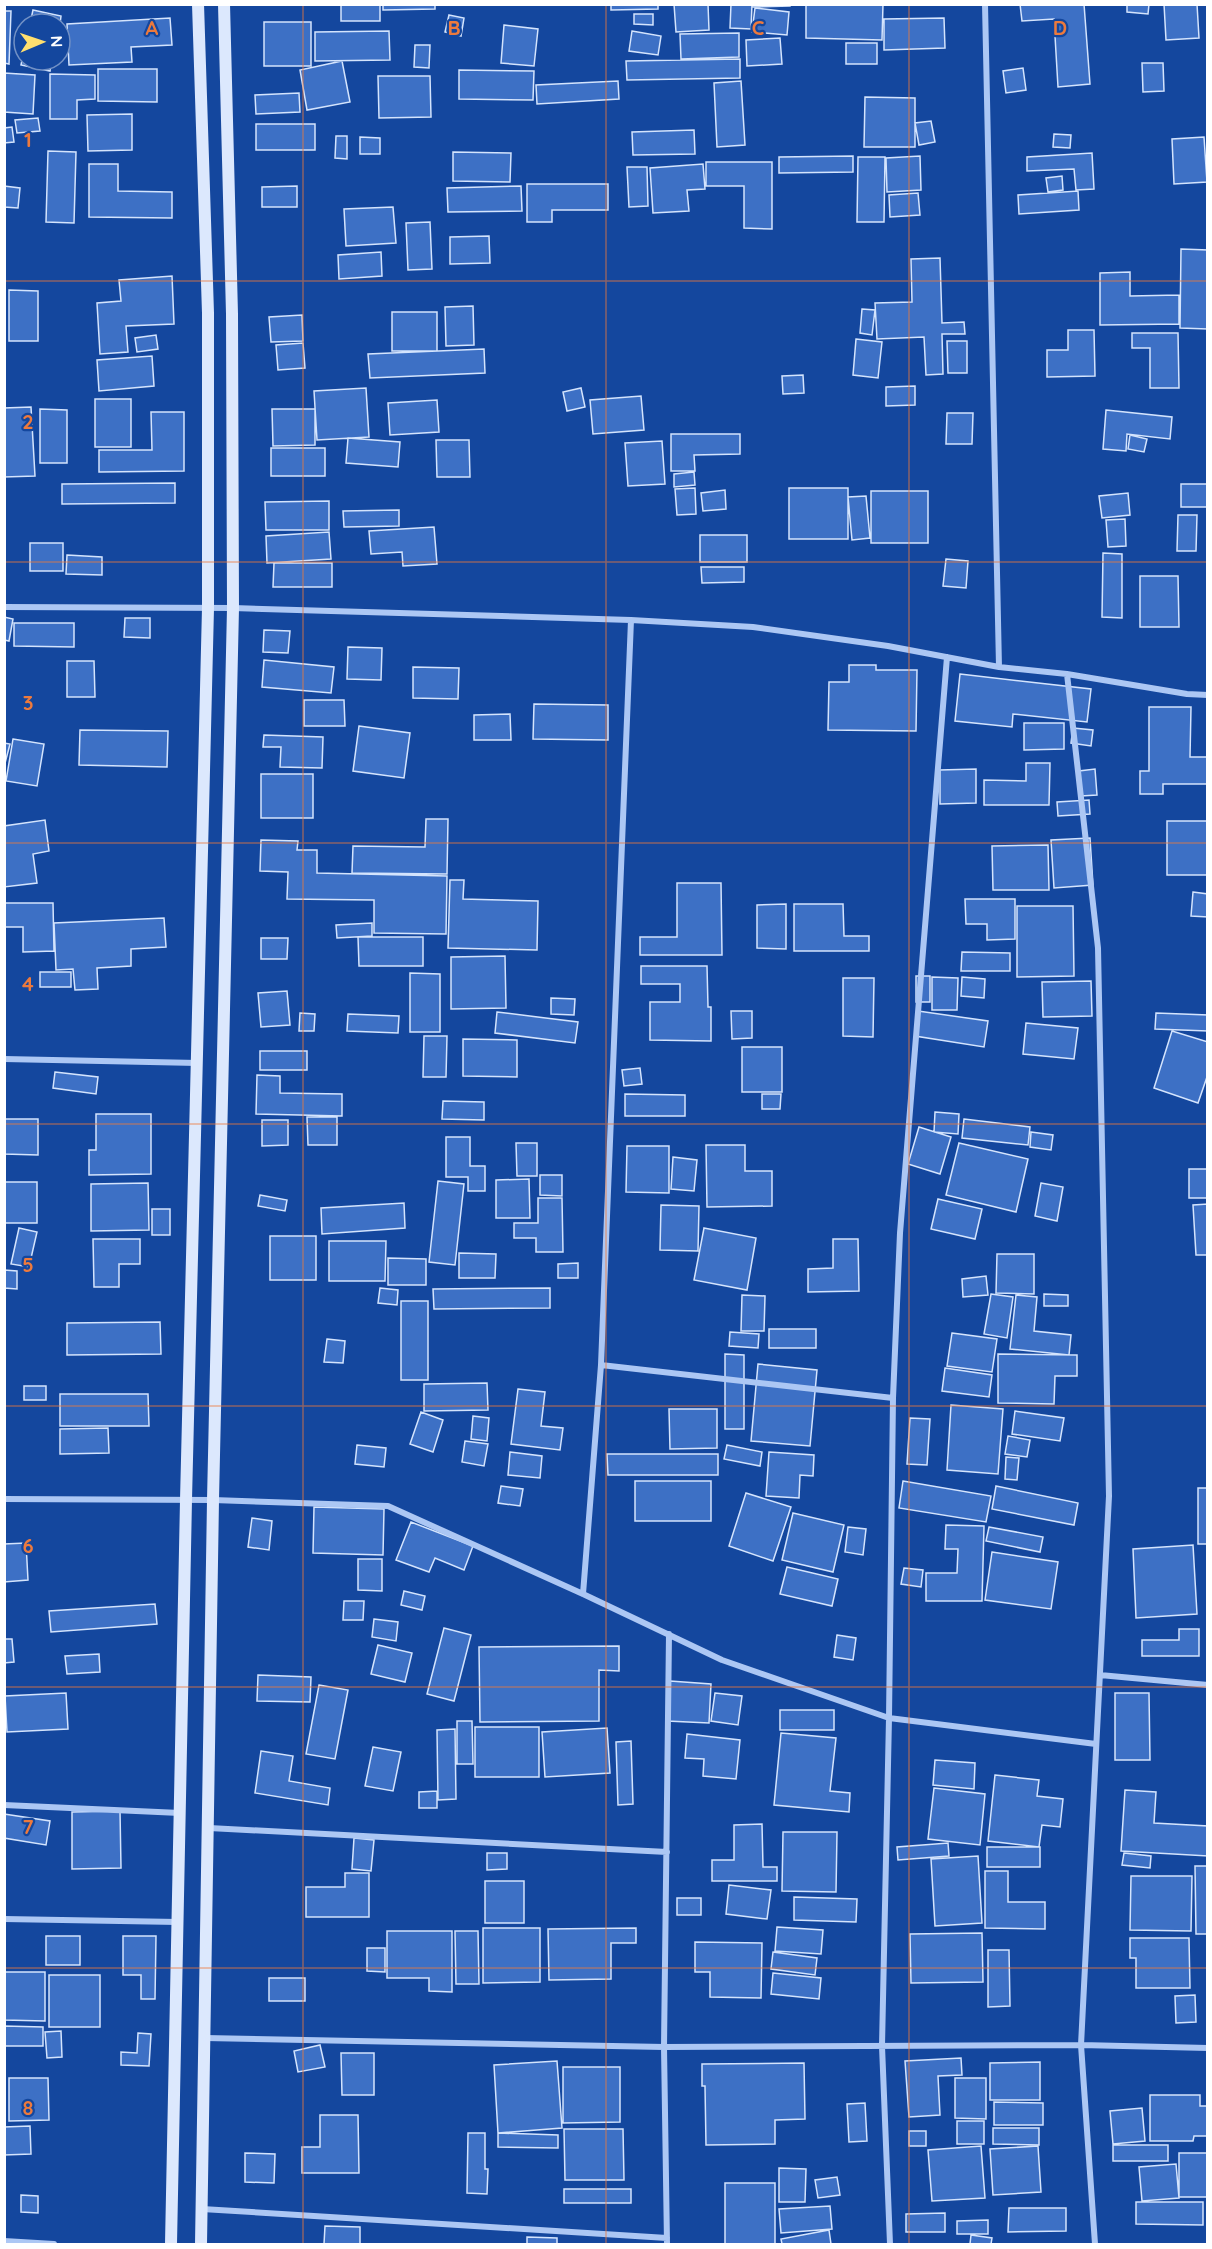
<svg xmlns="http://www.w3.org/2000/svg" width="1212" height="2249" font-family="Quicksand,sans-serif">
<rect width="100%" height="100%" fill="#14479e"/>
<!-- building -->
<path fill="#3d70c5" stroke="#d4e4fd" stroke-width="1.5" d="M341,4H380V21H341Z
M383,4H435V9L383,10Z
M611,4H658V9L611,10Z
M674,4H708L709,30L676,32Z
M731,4H752L751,29L730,28Z
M752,4H790V6L752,7Z
M806,4H883L882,40L806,38Z
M1020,4H1084L1090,84L1058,87L1054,19L1022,21Z
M1127,4H1149L1148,14L1127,12Z
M1164,4H1197L1199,38L1166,40Z
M755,8L789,12L787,35L752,32Z
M33,10L61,16L60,24H30Z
M4,11H11L9,64L4,63Z
M634,14H653V25L634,24Z
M449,15L464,18L461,36L445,32Z
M170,18L172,45L131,47L132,62L69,65L67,24Z
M944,18L945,48L884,50V19Z
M264,22H311V66H264Z
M504,25L538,29L534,66L501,63Z
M389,31L390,60L315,61V32Z
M632,31L661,36L658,55L629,51Z
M739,33V57L681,59L680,34Z
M780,38L782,64L747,66L746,40Z
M846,43H877V64H846Z
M415,45H430L429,68L414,67Z
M24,51V60H52L50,71L21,65Z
M740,59V78L627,80L626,61Z
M342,61L350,102L307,110L300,70Z
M1142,63H1163L1164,91L1143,92Z
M1023,68L1026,90L1006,93L1003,71Z
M98,69H157V102L98,101Z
M459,70L534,71L533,100L459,99Z
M4,73L35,75L33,114L4,112Z
M50,74L95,75V99L77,100V119H50Z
M378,76H430L431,117L379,118Z
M618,81L619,99L537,104L536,85Z
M741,81L745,145L717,147L714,83Z
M299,93L300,112L256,114L255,95Z
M865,97L915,98V147H864Z
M132,114V150L88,151L87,115Z
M38,118L40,131L17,133L15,120Z
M931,121L935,142L919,145L915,123Z
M256,124H315V150H256Z
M12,127L14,142L4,143V128Z
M694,130L695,154L633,155L632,132Z
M1054,134L1071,135L1070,148L1053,147Z
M336,136H347V159L335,158Z
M360,137L380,138V154H360Z
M1204,137L1207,182L1174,184L1172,139Z
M48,151L76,152L74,223L46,222Z
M453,152L511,153L510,182L453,181Z
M1092,153L1094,189L1076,190L1074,169L1027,171V157Z
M853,156V172L779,173V157Z
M920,156L921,190L887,192L886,158Z
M858,157H885L884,222H857Z
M706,162H772V229L744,228V186H706Z
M89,164H118V191L172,192V218L89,217Z
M703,164L705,189L687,190L689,211L653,213L650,168Z
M627,167H647L648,206L629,207Z
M1062,176L1063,190L1048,192L1046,178Z
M527,184H608V210H552V222H527Z
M4,186L20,188L18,208L4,207Z
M297,186V207H262V187Z
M521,186L522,211L448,212L447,188Z
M1078,191L1079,210L1019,214L1018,195Z
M918,193L920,215L890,217L889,195Z
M393,207L396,243L346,246L344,209Z
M430,222L432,269L408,270L406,223Z
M489,236L490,263L450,264V237Z
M1181,249L1208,250V329L1180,328Z
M381,252L382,276L339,279L338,255Z
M940,258L942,323L964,322L965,334H942L943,374L926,375L924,337L877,339L875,303L912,302L911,259Z
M1130,272V296L1179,295V324L1100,325V273Z
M172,276L174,324L126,326L128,352L100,354L97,303L121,301L119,280Z
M9,290L38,291V341H9Z
M473,306L474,345L446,346L445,307Z
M862,309L875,310L872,335L860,333Z
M392,312H437V351H392Z
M302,315L303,341L271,342L269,317Z
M1068,330H1094L1095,376L1047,377V350H1068Z
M1132,333H1178L1179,388H1150V348H1132Z
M156,335L158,349L137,352L135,338Z
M856,339L882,342L878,378L853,375Z
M947,341H967V373H948Z
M303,343L305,368L278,370L276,345Z
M484,349L485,373L370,378L368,354Z
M152,356L154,386L99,391L97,360Z
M803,375L804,393L783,394L782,376Z
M915,386V405L886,406V387Z
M366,388L369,437L317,440L314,391Z
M581,388L585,407L567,411L563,392Z
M641,396L644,430L593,434L590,400Z
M95,399H131V447H95Z
M437,400L439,432L390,435L388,403Z
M31,407L35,476L4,477V408Z
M40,409L67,410V463H40Z
M272,409H315V445L273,446Z
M1106,410L1172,417L1170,439L1127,434L1126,451L1103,449Z
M151,412H184V471L99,472V450H152Z
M947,413H973L972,444H946Z
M671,434H740V454L694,455L695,471H671Z
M1130,435L1147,439L1144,452L1128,449Z
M348,438L400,442L398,467L346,463Z
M436,440H469L470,477H437Z
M662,441L665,484L628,486L625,443Z
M271,448H325V476H271Z
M694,472L695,485L674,487V474Z
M175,483V503L62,504V484Z
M1181,484H1208V507H1181Z
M695,488L696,514L677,515L675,489Z
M789,488H848V539H789Z
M725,490L726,509L703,511L701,493Z
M871,491H928V543H871Z
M1128,493L1130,515L1102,518L1099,496Z
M866,496L870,538L852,540L848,497Z
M329,501V530H266L265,502Z
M399,510V526L344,527L343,511Z
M1178,515H1197L1196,551H1177Z
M1125,519L1126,546L1108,547L1106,520Z
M434,527L437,564L403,566L402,552L371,554L369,531Z
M329,532L331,559L267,563L266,536Z
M700,535H747V562H700Z
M30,543H63V571H30Z
M1103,553L1122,554V618L1102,617Z
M67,555L102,557V575L66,574Z
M946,559L968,561L966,588L943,586Z
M274,563H332V587H273Z
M701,567H744V582L702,583Z
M1140,576H1178L1179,627H1140Z
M4,617L13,619L9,641L4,640Z
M125,618H150V638L124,637Z
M14,623H74V647L14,646Z
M264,630L290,631L288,653L263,652Z
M348,647L382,648L381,680L347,679Z
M264,660L334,667L331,693L262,687Z
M67,661H94L95,697H67Z
M849,665H876V670H917L916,731L828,730L829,682H849Z
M413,667L459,668L458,699L413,698Z
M960,674L1091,689L1087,722L1013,714L1012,727L955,721Z
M304,700H344L345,726H304Z
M534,704L608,705V740L533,739Z
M1149,707H1191L1190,757H1208V784H1163V794H1140V771H1149Z
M510,714L511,740H474V715Z
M1024,723H1064V749L1024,750Z
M359,726L410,733L404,778L353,771Z
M1073,728L1093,730L1091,746L1071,743Z
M80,730L168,731L167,767L79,765Z
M264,735L323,737L322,768L280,767L281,747H263Z
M13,739L44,744L37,786L6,781Z
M4,743L10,744L4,767Z
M1026,763H1050L1049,805H984V780L1026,781Z
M976,769V803L940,804V770Z
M1095,769L1097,795L1081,796L1079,771Z
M261,774H313V818H261Z
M1089,800L1090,814L1058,816L1057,802Z
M426,819H448L447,874L352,873L353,846L425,847Z
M45,820L49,851L33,854L37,883L4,887V826Z
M1167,821H1208V875H1167Z
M1090,838L1093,885L1054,888L1051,840Z
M261,840L298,841L297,850H317V873L447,876L446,934L374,933V900L287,899L288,872L260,871Z
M1048,845L1049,890H993L992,846Z
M450,880H464L463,899L538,901L537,950L448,948Z
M677,883H721L722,955H640V937H677Z
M1193,892L1208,894V917L1191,916Z
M965,899H1015V939L987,940V924H966Z
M4,903H53L54,951L23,952V927H4Z
M786,904V949L757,948V905Z
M794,904H843L844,936H869V951H794Z
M1017,906H1073L1074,976L1017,977Z
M164,918L166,947L131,949V966L97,968L98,989L75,990L73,969L56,970L54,923Z
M372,923V936L337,938L336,925Z
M358,937H423V966H359Z
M261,938H288L287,959H261Z
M962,952L1010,953V971H961Z
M505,956L506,1008L451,1009V957Z
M641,966H707L708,1007H711V1041L650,1040V1002H680V984H641Z
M40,972H71V987H40Z
M410,973L440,974V1032H410Z
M916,976H930V1002H916Z
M932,977L958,978L957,1010H932Z
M962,977L985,979L984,998L961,996Z
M843,978H874L873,1037L843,1036Z
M1091,981L1092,1016L1043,1017L1042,982Z
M287,991L290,1025L261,1027L258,993Z
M551,998L575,999L574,1015L551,1014Z
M731,1011H752V1038L732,1039Z
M918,1011L988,1021L984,1047L915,1036Z
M497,1012L578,1022L575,1043L495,1033Z
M300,1013L315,1014L314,1031H299Z
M1156,1013L1208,1015V1031L1155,1029Z
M348,1014L399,1016L398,1033L347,1031Z
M1026,1023L1078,1028L1074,1059L1023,1054Z
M1172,1031L1208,1042V1074L1198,1103L1154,1088Z
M424,1036H447L446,1077H423Z
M463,1039L517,1040V1077L463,1076Z
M742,1047H782V1092H742Z
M260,1051H307V1070H260Z
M640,1068L642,1084L624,1086L622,1070Z
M55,1072L98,1077L96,1094L53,1088Z
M257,1075L280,1076V1093L342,1094V1116L256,1114Z
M625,1094L685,1095V1116H625Z
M762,1094H781L780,1109H762Z
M443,1101L484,1102V1120L442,1119Z
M935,1112L959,1114L958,1134L934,1132Z
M96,1114H151V1174L89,1175V1150H96Z
M307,1117H337V1145H308Z
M4,1119H38V1155L4,1154Z
M964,1119L1030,1127L1028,1145L962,1138Z
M262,1120H288V1145L262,1146Z
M919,1127L951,1137L940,1174L908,1164Z
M1031,1132L1053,1135L1051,1150L1030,1147Z
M446,1137H470V1166H485V1191H468V1177H446Z
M516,1143H537V1176H517Z
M959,1143L1028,1159L1016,1212L946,1195Z
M706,1145H745V1171H772V1206L707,1207Z
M627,1146H669V1193L626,1192Z
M673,1157L697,1160L694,1191L671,1189Z
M1189,1169H1208V1198H1189Z
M540,1175H562V1196L540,1195Z
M529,1179L530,1218H496V1180Z
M438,1181L464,1184L455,1265L429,1262Z
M4,1182H37V1223H4Z
M148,1183L149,1230L91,1231V1184Z
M1041,1183L1063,1187L1057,1221L1035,1216Z
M260,1195L287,1200L285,1211L258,1206Z
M538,1198H562L563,1252H536V1238H514V1223H538Z
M938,1199L982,1209L975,1239L931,1229Z
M404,1203L405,1228L322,1234L321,1208Z
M1208,1204V1255H1196L1193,1205Z
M661,1205L699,1206L698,1251L660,1250Z
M152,1209H170V1235H152Z
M19,1228L37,1232L29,1267L11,1264Z
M704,1228L756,1238L747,1290L694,1280Z
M270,1236H316V1280H270Z
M93,1239H140V1264H119V1287H94Z
M833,1239H858L859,1291L808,1292V1269L833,1268Z
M329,1241H386L385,1281H329Z
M459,1253L496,1254L495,1278H459Z
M997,1254H1034V1294L996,1293Z
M388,1258L426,1259V1285H388Z
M578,1263V1278H558V1264Z
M4,1270L17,1271V1289L4,1288Z
M986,1276L988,1295L963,1297L962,1279Z
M380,1288L398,1290L397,1305L378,1303Z
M550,1288V1308L434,1309L433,1289Z
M991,1294L1013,1297L1007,1338L984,1334Z
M1044,1294L1068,1295V1306H1044Z
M742,1295L765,1296L764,1331H741Z
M1016,1295L1037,1297L1034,1331L1071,1335L1069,1355L1010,1349Z
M401,1301H428V1380H401Z
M160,1322L161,1354L67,1355V1323Z
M769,1329H816V1348H769Z
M730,1332L759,1334L758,1348L729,1346Z
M952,1333L997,1339L992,1372L947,1366Z
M327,1339L345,1341L343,1363L324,1362Z
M725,1354L744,1355V1429H725Z
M998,1354L1077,1355V1376H1055L1054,1404L998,1403Z
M758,1364L817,1370L810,1446L751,1441Z
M945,1368L992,1375L989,1397L942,1391Z
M487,1383L488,1410L424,1411V1384Z
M24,1386H46V1400H24Z
M518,1389L545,1392L541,1426L563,1428L560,1450L511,1444Z
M60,1394H148L149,1426H60Z
M951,1405L1003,1409L998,1474L947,1470Z
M669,1409H717V1448L670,1449Z
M1015,1411L1064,1418L1060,1441L1012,1434Z
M421,1412L443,1420L433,1452L410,1444Z
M473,1416L489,1418L487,1441L471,1439Z
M910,1418L930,1419L927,1465L907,1464Z
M108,1428L109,1453L60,1454V1429Z
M1008,1436L1030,1440L1027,1457L1005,1454Z
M465,1441L488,1444L484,1466L462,1462Z
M357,1445L386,1448L384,1467L355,1464Z
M727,1445L762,1452L760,1466L724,1459Z
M510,1452L542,1456L540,1478L508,1475Z
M769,1452L814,1455L813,1476L800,1475L799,1498L766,1496Z
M607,1454H718V1475H608Z
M1006,1457L1019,1458L1017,1480L1005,1479Z
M635,1481H711V1521H635Z
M903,1481L991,1496L986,1522L899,1508Z
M501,1486L523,1489L520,1506L498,1503Z
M996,1486L1078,1503L1074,1525L992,1509Z
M1198,1488H1208V1544H1198Z
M746,1493L791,1507L773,1561L729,1546Z
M314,1507L384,1509L383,1555L313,1553Z
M793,1513L844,1525L833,1572L782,1560Z
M252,1518L272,1521L269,1550L248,1547Z
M411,1522L473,1546L464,1570L435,1558L429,1572L396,1560Z
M946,1525L984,1526L982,1601H926V1573H957L958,1549H945Z
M848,1527L866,1529L863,1555L845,1552Z
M989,1527L1043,1537L1040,1552L986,1541Z
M26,1543L28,1580L4,1582V1544Z
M1193,1545L1197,1614L1136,1618L1133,1549Z
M992,1552L1058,1562L1051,1609L985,1600Z
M358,1559H382V1591L358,1590Z
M787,1567L838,1579L832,1606L780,1594Z
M904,1568L923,1570L921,1587L901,1584Z
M404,1591L425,1596L422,1610L401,1605Z
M344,1601H364L363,1620H343Z
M155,1604L157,1624L51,1632L49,1611Z
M374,1619L398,1622L396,1641L372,1637Z
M444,1628L471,1635L454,1701L427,1694Z
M1179,1629H1199V1656H1142V1640H1179Z
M837,1635L856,1638L853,1660L834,1657Z
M4,1639H12L14,1662L4,1663Z
M378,1645L412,1653L405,1682L371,1674Z
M619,1646V1671L599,1670V1721L480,1722L479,1647Z
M99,1654L100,1672L67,1674L65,1656Z
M258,1675L311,1677L310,1702L257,1701Z
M670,1681L711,1684L709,1723L667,1721Z
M319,1685L348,1690L335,1759L306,1754Z
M66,1693L68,1729L7,1732L5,1696Z
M715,1693L742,1696L738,1725L711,1721Z
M1115,1693H1149L1150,1760H1115Z
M780,1710H834V1730H780Z
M457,1721H472L473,1764H457Z
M475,1727H539V1777H475Z
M607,1728L610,1773L545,1777L542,1732Z
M455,1729L456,1799L438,1800L437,1730Z
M781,1733L836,1738L830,1791L850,1793L849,1812L774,1805Z
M687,1734L740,1740L736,1779L703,1776L704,1759L685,1758Z
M631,1741L633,1804L618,1805L616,1742Z
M373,1747L401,1752L393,1791L365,1786Z
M261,1751L293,1756L289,1781L330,1788L328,1805L255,1793Z
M935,1760L975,1763L974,1789L933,1785Z
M995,1775L1039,1780L1037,1796L1063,1799L1060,1827L1042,1825L1039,1847L988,1841Z
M934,1788L985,1794L980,1845L928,1839Z
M1125,1790L1156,1792L1154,1823L1208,1826V1856L1121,1851Z
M437,1791V1808H419V1792Z
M120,1811L121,1868L72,1869V1812Z
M4,1814L50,1821L46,1845L4,1838Z
M762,1824L763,1867H777V1881H712V1860H734V1825Z
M783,1832H837L836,1892L782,1891Z
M354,1838L374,1840L371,1871L352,1869Z
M948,1843L949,1856L898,1860L897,1847Z
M987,1847H1040V1867H987Z
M487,1853H507V1869L487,1870Z
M1124,1853L1151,1856L1150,1868L1122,1865Z
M978,1856L982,1923L935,1926L931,1859Z
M1195,1866H1208V1934H1196Z
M985,1871H1008V1902H1045V1929L985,1928Z
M345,1873H369V1917H306V1887H345Z
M1131,1876H1192L1191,1931L1130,1930Z
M485,1881H524V1923H485Z
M729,1885L771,1890L767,1919L726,1914Z
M794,1897L857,1899L856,1922L794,1920Z
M677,1898H701V1915H677Z
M777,1927L823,1930L821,1954L775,1951Z
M483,1928H540V1982L483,1983Z
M636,1928V1943H611V1979L549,1980L548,1929Z
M387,1931H452V1992L429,1991V1978H387Z
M455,1931H478L479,1984H456Z
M982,1933L983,1982L911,1983L910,1934Z
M46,1936H80V1965H46Z
M123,1936H156L155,1999H141V1975H123Z
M1130,1938H1189L1190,1988H1136V1958H1130Z
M695,1942L762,1943L761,1998L710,1997V1972H695Z
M367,1948H385V1972L367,1971Z
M988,1950H1009L1010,2006L988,2007Z
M773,1952L817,1958L815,1975L771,1969Z
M4,1972H45V2021L4,2020Z
M773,1973L821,1978L819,1999L771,1994Z
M49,1975H100V2027H49Z
M269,1978H305V2001H269Z
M1195,1995L1196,2022L1176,2023L1175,1996Z
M4,2026L43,2027V2046H4Z
M61,2031L62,2057L47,2058L45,2032Z
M138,2033L151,2034L149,2066L121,2065V2052L137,2053Z
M320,2045L325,2067L298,2072L294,2051Z
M341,2053H374V2095H342Z
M961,2058L962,2075L938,2076L940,2115L909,2117L905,2061Z
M557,2061L562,2128L498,2133L494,2065Z
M1040,2062V2100H990V2063Z
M804,2063L805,2119L775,2120V2144L706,2145L705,2086H702V2064Z
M563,2067H620V2122L563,2123Z
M9,2078H48L49,2120L9,2121Z
M955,2078H986V2119L955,2118Z
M1150,2095H1200V2106H1208V2136H1194L1193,2141H1150Z
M994,2102L1043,2103V2125H994Z
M865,2103L867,2141L849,2142L847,2104Z
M1142,2108L1145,2141L1113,2144L1110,2111Z
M320,2115H358L359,2173H302V2147H320Z
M957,2121H984V2144H957Z
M30,2126L31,2154L4,2155V2127Z
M993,2128H1039V2145L993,2144Z
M564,2129H623L624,2180H565Z
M909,2131H926V2146H909Z
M468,2133H485V2169H488L487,2194L467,2193Z
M498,2133L558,2135V2148L498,2147Z
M1113,2145H1168V2161H1113Z
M981,2146L985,2198L932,2201L928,2150Z
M1038,2146L1041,2192L993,2195L990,2149Z
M245,2153L275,2154L274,2183L245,2182Z
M1179,2153H1208V2197H1179Z
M1176,2164L1179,2198L1142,2201L1139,2167Z
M779,2168L806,2169L805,2202H779Z
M837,2177L840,2195L818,2198L815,2180Z
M725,2183H775V2244H725Z
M564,2189H631V2203H564Z
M21,2195L38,2196V2213L21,2212Z
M1136,2202H1203V2225L1136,2224Z
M830,2206L832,2229L781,2233L779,2209Z
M1009,2208H1066V2231L1008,2232Z
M945,2213V2232H906V2214Z
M988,2220V2234H957V2221Z
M325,2226L360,2227V2244H324Z
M829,2230L831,2244H782L781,2239Z
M971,2235L992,2238L991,2244H970Z
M527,2237L557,2238V2244H527Z"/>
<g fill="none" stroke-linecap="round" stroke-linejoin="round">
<!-- street -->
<path stroke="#acc7f4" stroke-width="6" d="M985,4L999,667
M4,607L233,608L631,620L753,627L888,646L999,667L1067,674L1187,694L1208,695
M1067,674L1098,948L1109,1496L1081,2045L1095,2244
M4,1059L198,1063
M601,1365L893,1398
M4,1499L213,1500L388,1506L583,1594L722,1660L889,1718L1096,1744
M583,1594L601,1365L631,620
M1100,1675L1208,1685
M4,1805L180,1813
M209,1828L667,1852
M4,1919L178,1922
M205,2038L664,2047L1081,2045L1208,2048
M202,2209L667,2238
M4,2241L54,2244
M667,2244L664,2047L669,1634
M890,2244L882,2046L889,1718L893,1398L900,1233L947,657"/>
<!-- secondary -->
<path stroke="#dce8fd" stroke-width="12" d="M171,2244L186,1500L208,608V313L198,4
M201,2244L213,1500L233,608L232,314L224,4"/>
</g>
<!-- grid -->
<path fill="none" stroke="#ed7a3d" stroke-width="1.5" stroke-opacity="0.55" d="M303,4V2244M606,4V2244M909,4V2244M4,281H1208M4,562H1208M4,843H1208M4,1124H1208M4,1406H1208M4,1687H1208M4,1968H1208"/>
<g font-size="20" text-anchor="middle" font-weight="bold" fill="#ed7a3d" stroke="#14479e" stroke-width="4.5" stroke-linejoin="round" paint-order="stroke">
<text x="152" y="35">A</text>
<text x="454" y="35">B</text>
<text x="758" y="35">C</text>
<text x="1060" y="35">D</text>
<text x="28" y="147">1</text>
<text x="28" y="429">2</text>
<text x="28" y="710">3</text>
<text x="28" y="991">4</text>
<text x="28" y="1272">5</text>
<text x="28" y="1553">6</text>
<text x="28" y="1834">7</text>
<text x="28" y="2115">8</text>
</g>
<!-- border -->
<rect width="1212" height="2249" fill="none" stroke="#ffffff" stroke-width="12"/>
<!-- north arrow -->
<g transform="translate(42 42) rotate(88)"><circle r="28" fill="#14479e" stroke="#7291c5" stroke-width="1.5"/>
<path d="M0-4.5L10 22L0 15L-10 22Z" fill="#ffdf6f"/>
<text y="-9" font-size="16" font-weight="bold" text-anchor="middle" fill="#ffffff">N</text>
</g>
</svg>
